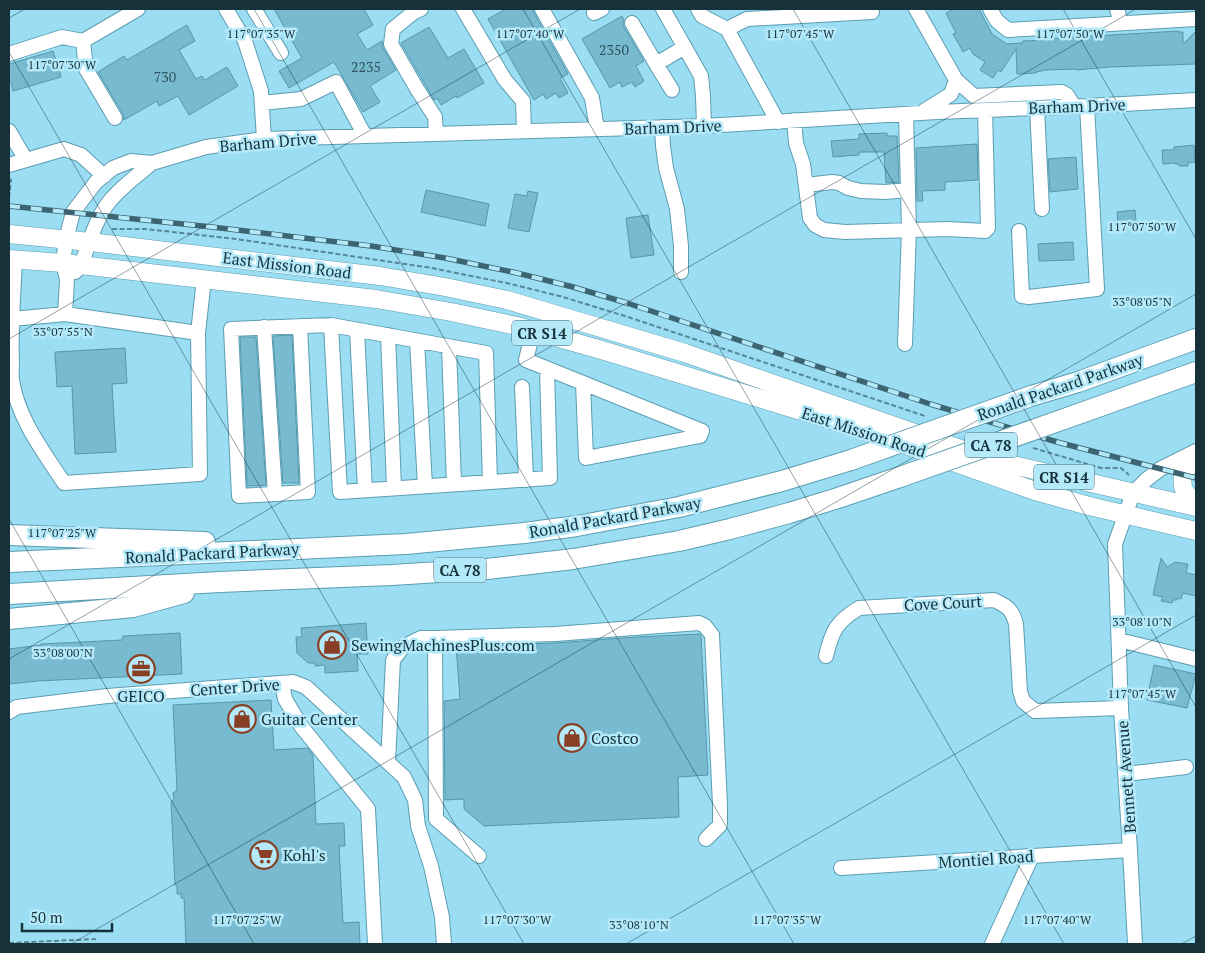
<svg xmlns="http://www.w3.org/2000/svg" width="1205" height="953" font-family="'PT Serif',serif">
<rect width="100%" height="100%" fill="#9bdef4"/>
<!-- building -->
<path fill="#78bacf" stroke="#5697ac" d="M274,9H364L373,25L357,34L367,50L382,41L383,48L396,70L370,86L380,102L363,112L334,62L289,88L279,71L302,58Z
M506,9H533L534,13L568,74L560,78L568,93L559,98L556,93L546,99L543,94L534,100L488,19Z
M954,9H979L992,34L1007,44L1022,43L1023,41L1045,40V39L1178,31V32H1183V44L1196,31V64L1110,67L1076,70V69L1046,70L1036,72V73L1017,74L1016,49L1001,72L998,70L993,78L980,70L985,62L973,54L970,48L963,52L953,34L956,33L946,13Z
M622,16L624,20L623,24L624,27L644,61L636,66L644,81L635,87L632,82L622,87L620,82L610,88L582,39Z
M187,25L195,41L179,50L196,79L202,76L205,80L227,67L238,86L189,115L178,96L159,106L157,101L124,120L123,114L98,72L124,56L127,60Z
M429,27L448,58L464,49L484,83L457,98L456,96L441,105L437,98L434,100L401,43Z
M53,51L57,63L58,62L61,77L13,91L11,82L9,83V64Z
M887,133V136H897L899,182L886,183L884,152H859V155L833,157L831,141L859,139V134Z
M977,144L978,180L945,182V190L922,191L923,201H917L916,148Z
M1194,145L1195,162L1188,163V166H1179V164H1175V163L1163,164L1162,150H1174V147Z
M1076,157L1078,189L1050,192L1048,159Z
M426,190L489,204L485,226L421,212Z
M528,191L538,193L529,232L508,228L515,194L527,196Z
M1135,210L1136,221L1118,222L1117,212Z
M648,215L654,255L631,258L626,218Z
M1073,242L1074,260L1039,261L1038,244Z
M292,335L299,483H283L273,336Z
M240,337H256L266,485L247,486Z
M125,348L127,383L112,384L116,452L75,454L72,386L57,387L55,352Z
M1161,558L1167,567L1175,562L1188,564L1186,573L1196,575V596L1183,593L1181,599L1177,598V600H1173L1172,603L1161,601L1163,597L1153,595Z
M366,623L368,654H357L358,671L325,673V665L315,666V663H308L297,653L296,637H302L301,628Z
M180,633L182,674L38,681L9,684V649L41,645V644L122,640L123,636Z
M700,634L701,636L708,775L678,777L679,817L484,826L464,809V799L445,800L444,701L460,699L456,646L555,643L637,637Z
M1154,665L1196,674L1187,708L1147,700Z
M271,700L274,750L308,748L313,755L316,824L344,823L345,846H339L343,923L359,922L360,944H186L184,898H181V894H177V885H175L171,802L174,799L173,793L177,790L173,705Z"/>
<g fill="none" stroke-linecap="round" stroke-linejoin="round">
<defs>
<path id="minor" d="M226,9L245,41L261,91L264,139
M254,9L281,53
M421,9L414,12L393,29L391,44L417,89L435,117L436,134
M463,9L505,80L523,101L524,131
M542,9L592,98L597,129
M663,9L701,76L703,96L704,126
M698,9L702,16L727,29L778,122
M916,9L956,80L974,96L1062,92L1067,95L1074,106
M990,9L997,21L1008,30L1196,19
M1117,9L1121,23
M594,13L602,9
M632,23L656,64
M727,29L747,19L872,12L870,9
M83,41L86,69L115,118
M83,41L138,9
M9,54L62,37L83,41
M672,90L656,64L685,47
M262,103L301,99L336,82L365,136
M1037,108L1042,209
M924,111L951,94L956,80
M794,120L796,143L803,164L810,218L815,225L824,230L845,232L947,229L985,231L988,228L985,110
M662,127L663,146L666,168L677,209L681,246V272
M9,131L26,160
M9,165L64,149L81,155L104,176
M806,185L832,182L839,183L848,188L861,191L885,192L908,190
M1019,231L1022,296L1029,297L1097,289L1087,106
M75,272L81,266C88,246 96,218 109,202C121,187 138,175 152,163
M65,314L198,333L200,474L64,483C43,451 18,419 12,380C11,374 12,367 12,361C11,347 12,333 12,319L65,314L67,280L63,263L66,240L73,212L96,182L113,168L131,161L152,163L206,147L264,139L704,126L937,112L1087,106L1196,100
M12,319L15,260
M331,325L340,492L550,478L547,369
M300,326L308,492L239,496L231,329L331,325L486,353L490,482
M264,327L275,494
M357,330L365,490
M533,331L526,360L702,431L700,436L586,458L583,383
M198,333L204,279
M388,335L394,488
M417,341L425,486
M905,344L909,229L906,114
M449,347L454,484
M522,387L526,480
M435,638L555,634L699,623L705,626L712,635L720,805V825L706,839
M1119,640L1196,659
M826,656C832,631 836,622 859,608L994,600C1007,606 1012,609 1016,624L1020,691L1023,701L1035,711L1121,708
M282,683L285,699L301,726L368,809L375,944
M9,712L17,707L107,696L293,682L306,687L404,777L415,800L418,826L431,866L442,917L444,944
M388,762L393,660L403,647L421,638H435L436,819L479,856
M1126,774L1186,767
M841,868L1130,850
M992,944L1032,856
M1135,944L1130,850L1121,708L1115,544L1133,493L1146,480L1160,469L1196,451"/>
<path id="major" d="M9,234L90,242L380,276L445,287L507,300L685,353L995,461L1196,507
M9,259L63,263L376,299L451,312L517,326L605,351L860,429L1035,491L1089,506L1196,531
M1196,461L1184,470C1180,487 1183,492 1196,503"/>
<path id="highway" d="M1031,396L1078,382L1196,339
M1081,413L1196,372
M9,535L205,542
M9,562L406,544L524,533L577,526L679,507L782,481L851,460
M9,594L220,582L392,575L487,569L573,559L679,541L730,529L789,513L838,498L900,477
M9,619L133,607L184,593"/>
</defs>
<!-- minor casing -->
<use href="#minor" stroke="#5c9db1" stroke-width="16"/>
<!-- major casing -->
<use href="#major" stroke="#5c9db1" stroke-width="19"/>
<!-- highway casing -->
<use href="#highway" stroke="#5c9db1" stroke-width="22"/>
<!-- path -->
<path stroke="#578695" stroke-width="2" stroke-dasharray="5 2.5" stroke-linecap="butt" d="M9,179L11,180L9,198
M112,229H146L236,239L432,268L511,284L563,297L628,317L925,416
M1033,448L1101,468H1121L1129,475
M9,943L96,939"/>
<!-- minor -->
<use href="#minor" stroke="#fff" stroke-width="14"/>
<!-- major -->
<use href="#major" stroke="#fff" stroke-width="18"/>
<!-- highway -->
<use href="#highway" stroke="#fff" stroke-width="20"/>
<defs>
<path id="rail" d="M9,206L212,227L371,246L445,258L517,273L573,287L627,303L930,404L1057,442L1196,478"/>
</defs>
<!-- rail casing -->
<use href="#rail" stroke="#3d6471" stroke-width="5.5"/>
<!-- rail -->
<use href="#rail" stroke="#b4e9fa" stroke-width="4" stroke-dasharray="11" stroke-linecap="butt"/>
<defs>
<path id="highway-bridge" d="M851,460L1031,396
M900,477L1081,413"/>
</defs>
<!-- highway-bridge casing -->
<use href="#highway-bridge" stroke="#5c9db1" stroke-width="22" stroke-linecap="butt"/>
<!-- highway-bridge -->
<use href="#highway-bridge" stroke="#fff" stroke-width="20"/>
</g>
<!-- ticks -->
<path fill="none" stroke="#16313a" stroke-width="1" stroke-opacity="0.45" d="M254,9L794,944M523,9L1064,944M793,9L1196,707M1063,9L1196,239M9,18L25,9M9,52L524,944M9,339L580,9M9,519L254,944M9,659L1136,9M71,944L1196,294M626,944L1196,615M1181,944L1196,936"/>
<!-- icons -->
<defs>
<symbol id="shop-ring" viewBox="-11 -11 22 22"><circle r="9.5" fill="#b4e9fa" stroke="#883f23" stroke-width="1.5"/><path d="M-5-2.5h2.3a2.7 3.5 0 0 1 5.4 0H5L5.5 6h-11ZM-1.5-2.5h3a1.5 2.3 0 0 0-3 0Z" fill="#883f23"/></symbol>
<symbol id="office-ring" viewBox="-11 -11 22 22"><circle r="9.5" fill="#b4e9fa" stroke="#883f23" stroke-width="1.5"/><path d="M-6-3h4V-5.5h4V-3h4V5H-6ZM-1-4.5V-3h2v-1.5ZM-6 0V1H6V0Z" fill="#883f23"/></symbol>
<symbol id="supermarket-ring" viewBox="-11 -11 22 22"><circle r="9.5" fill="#b4e9fa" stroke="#883f23" stroke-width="1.5"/><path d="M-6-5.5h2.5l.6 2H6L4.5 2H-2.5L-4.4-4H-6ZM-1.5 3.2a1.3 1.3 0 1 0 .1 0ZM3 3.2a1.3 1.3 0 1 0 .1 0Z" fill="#883f23"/></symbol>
</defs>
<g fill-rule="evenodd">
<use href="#shop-ring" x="316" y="629" width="32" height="32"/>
<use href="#office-ring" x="125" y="653" width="32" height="32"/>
<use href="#shop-ring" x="226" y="703" width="32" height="32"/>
<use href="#shop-ring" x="556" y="722" width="32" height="32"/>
<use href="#supermarket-ring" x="248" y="839" width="32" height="32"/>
</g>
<g text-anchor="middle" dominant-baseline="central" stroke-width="5" stroke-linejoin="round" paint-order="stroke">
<!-- number labels -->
<g font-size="14" fill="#2e535f">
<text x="614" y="49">2350</text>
<text x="366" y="66">2235</text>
<text x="165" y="76">730</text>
</g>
<!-- shield labels -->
<g fill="#b4e9fa" stroke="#456874" stroke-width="1">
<rect x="512" y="320.5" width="60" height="25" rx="4"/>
<rect x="965" y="432.5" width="52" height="25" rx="4"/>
<rect x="1034" y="464.5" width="60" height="25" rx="4"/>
<rect x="434" y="557.5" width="52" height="25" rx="4"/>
</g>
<g font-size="15" font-weight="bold" fill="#16313a">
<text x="542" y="333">CR S14</text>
<text x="991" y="445">CA 78</text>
<text x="1064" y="477">CR S14</text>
<text x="460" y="570">CA 78</text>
</g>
<!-- street labels -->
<g font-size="16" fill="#16313a" stroke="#b4e9fa">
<text transform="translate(1077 106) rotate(-2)">Barham Drive</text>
<text transform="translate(673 127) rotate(-2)">Barham Drive</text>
<text transform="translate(268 142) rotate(-5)">Barham Drive</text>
<text transform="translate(287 265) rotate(7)">East Mission Road</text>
<text transform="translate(1060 387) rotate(-19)">Ronald Packard Parkway</text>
<text transform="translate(864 432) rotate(18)">East Mission Road</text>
<text transform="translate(615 517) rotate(-10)">Ronald Packard Parkway</text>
<text transform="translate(212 553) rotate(-3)">Ronald Packard Parkway</text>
<text transform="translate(943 603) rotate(-3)">Cove Court</text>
<text transform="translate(235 687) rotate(-4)">Center Drive</text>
<text transform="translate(1126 777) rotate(-94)">Bennett Avenue</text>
<text transform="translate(986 859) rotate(-4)">Montiel Road</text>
</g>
<!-- poi labels -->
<g font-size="16" fill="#16313a" stroke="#b4e9fa" text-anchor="start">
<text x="351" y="645">SewingMachinesPlus.com</text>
<text x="141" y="696" text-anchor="middle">GEICO</text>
<text x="261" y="719">Guitar Center</text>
<text x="591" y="738">Costco</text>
<text x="283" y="855">Kohl's</text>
</g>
</g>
<g font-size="12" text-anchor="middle" fill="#16313a" stroke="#b4e9fa" stroke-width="5" stroke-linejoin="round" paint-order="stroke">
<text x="261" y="38">117°07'35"W</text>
<text x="530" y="38">117°07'40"W</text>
<text x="800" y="38">117°07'45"W</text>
<text x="1070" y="38">117°07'50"W</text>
<text x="62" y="69">117°07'30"W</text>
<text x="1142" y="231">117°07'50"W</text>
<text x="1142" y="306">33°08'05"N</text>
<text x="63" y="336">33°07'55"N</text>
<text x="62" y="537">117°07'25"W</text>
<text x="1142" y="626">33°08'10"N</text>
<text x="63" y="657">33°08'00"N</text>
<text x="1142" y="698">117°07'45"W</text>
<text x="247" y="924">117°07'25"W</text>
<text x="517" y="924">117°07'30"W</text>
<text x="787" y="924">117°07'35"W</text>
<text x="1057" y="924">117°07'40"W</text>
<text x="639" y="929">33°08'10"N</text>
</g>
<!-- border -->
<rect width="1205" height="953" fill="none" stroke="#16313a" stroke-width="20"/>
<!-- scale -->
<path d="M22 923v8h90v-8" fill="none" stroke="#16313a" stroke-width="2.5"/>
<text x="30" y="923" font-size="15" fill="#16313a" stroke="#b4e9fa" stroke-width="4" paint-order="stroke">50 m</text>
</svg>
